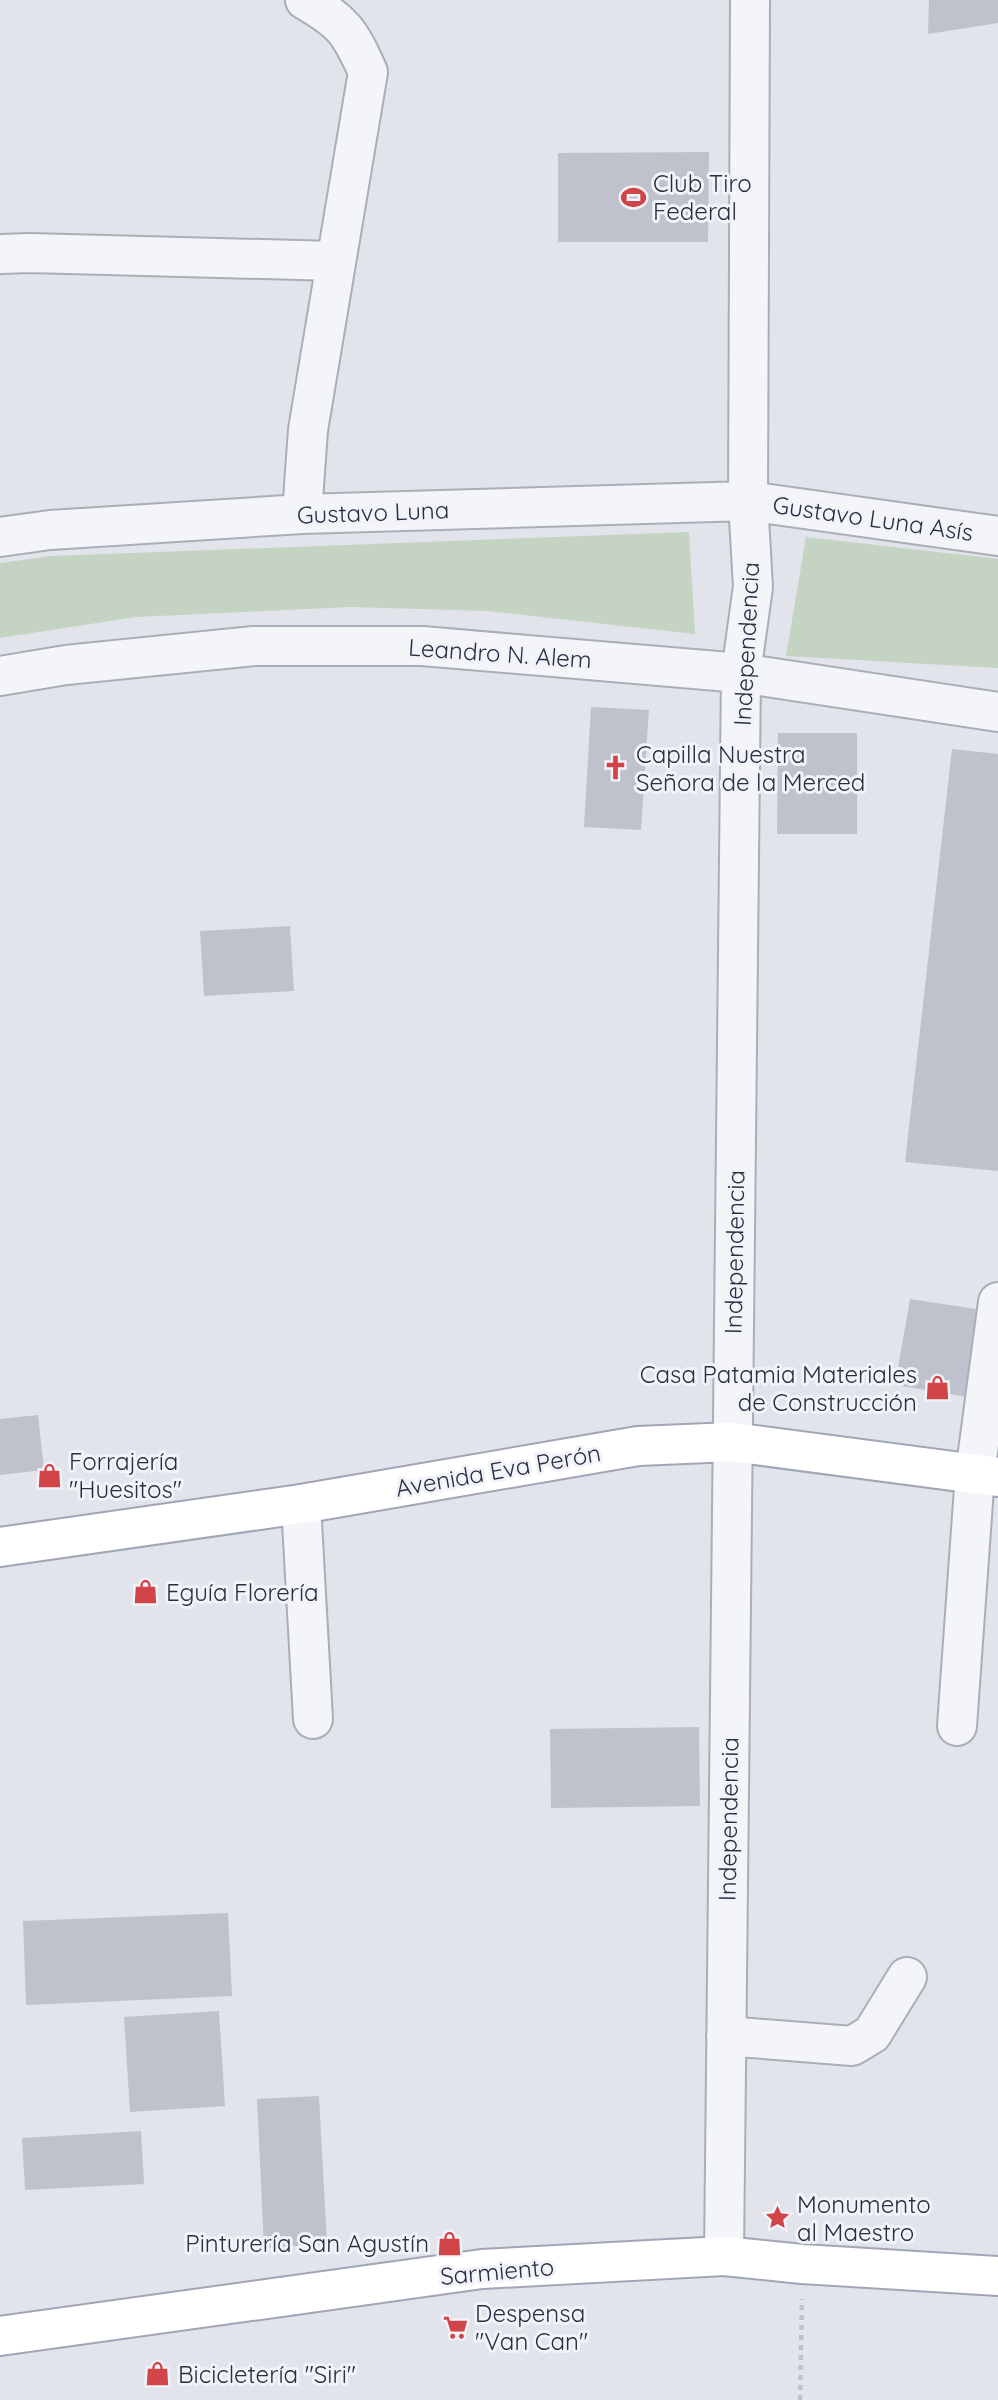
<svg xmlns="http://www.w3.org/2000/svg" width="998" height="2400" font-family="Quicksand,sans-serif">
<rect width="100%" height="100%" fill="#e1e4ea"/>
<!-- green -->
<path fill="#c5d4c2" d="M689,532L695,634L487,611L351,607L136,617L0,638V563L52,556Z
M806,537L998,559V668L786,656Z"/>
<!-- building -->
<path fill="#bfc2cd" d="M929,0H998V23L928,34Z
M709,152L708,242H558V153Z
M591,707L649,710L641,830L584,827Z
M778,733H857V834H777Z
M952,749L998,754V1171L905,1162Z
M290,926L294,991L204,996L200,931Z
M910,1299L989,1311L974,1398L895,1385Z
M38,1415L44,1470L0,1475V1419Z
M699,1727L700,1806L551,1808L550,1729Z
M228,1913L232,1996L26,2005L23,1921Z
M219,2011L225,2106L130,2112L124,2017Z
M319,2096L327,2244L264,2248L257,2099Z
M141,2131L144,2184L25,2190L22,2138Z"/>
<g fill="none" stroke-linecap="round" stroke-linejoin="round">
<defs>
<path id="minor" d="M0,254L30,253L336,261
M302,514L308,430L368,72C349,30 344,23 305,0
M0,537L50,530L302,514L748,501L998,536
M0,676L66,665L254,646H422L741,673L998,712
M301,1504L313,1719
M957,1726L975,1474L998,1302
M726,2036L852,2046L872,2034L907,1977
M724,2256L741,673L753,587L748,501L750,0"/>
<path id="major" d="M0,1547L301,1504L638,1446L732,1442L998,1477
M0,2336L482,2269L724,2256L802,2264L998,2276"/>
</defs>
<!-- minor casing -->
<use href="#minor" stroke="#aaaeb8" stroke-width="42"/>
<!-- major casing -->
<use href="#major" stroke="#a0a6b6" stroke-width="42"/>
<!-- path -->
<path stroke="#bfc2c9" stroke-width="4.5" stroke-dasharray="5 5" stroke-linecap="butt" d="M800,2400L802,2299"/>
<!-- minor -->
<use href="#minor" stroke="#f4f5f8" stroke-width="38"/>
<!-- major -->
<use href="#major" stroke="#fff" stroke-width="38"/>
</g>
<!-- icons -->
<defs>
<symbol id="stadium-bare" viewBox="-9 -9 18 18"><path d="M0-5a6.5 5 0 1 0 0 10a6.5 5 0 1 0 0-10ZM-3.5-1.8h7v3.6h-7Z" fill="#d14548" stroke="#f1f3f8" stroke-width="2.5" paint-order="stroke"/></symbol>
<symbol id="church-bare" viewBox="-9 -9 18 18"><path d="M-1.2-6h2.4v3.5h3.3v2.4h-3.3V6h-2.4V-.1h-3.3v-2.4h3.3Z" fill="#d14548" stroke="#f1f3f8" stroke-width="2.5" paint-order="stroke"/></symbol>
<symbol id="shop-bare" viewBox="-9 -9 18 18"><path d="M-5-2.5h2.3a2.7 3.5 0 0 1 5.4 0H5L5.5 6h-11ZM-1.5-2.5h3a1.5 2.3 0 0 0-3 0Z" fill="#d14548" stroke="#f1f3f8" stroke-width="2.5" paint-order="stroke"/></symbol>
<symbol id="sight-bare" viewBox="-9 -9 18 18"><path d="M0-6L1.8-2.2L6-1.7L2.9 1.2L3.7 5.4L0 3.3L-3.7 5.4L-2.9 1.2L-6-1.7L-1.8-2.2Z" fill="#d14548" stroke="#f1f3f8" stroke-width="2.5" paint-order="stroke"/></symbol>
<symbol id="supermarket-bare" viewBox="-9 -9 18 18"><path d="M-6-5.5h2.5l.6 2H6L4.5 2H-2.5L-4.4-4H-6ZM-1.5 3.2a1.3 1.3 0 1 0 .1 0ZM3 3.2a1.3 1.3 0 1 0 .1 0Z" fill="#d14548" stroke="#f1f3f8" stroke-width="2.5" paint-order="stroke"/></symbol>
</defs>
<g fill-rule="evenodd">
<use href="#stadium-bare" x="616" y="180" width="35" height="35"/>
<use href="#church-bare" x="598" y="750" width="35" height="35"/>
<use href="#shop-bare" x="920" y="1370" width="35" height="35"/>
<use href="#shop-bare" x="32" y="1458" width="35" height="35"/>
<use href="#shop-bare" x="128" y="1574" width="35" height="35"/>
<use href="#sight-bare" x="760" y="2200" width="35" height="35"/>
<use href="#shop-bare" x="432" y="2226" width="35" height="35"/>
<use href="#supermarket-bare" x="438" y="2310" width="35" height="35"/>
<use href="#shop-bare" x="140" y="2356" width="35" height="35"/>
</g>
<g text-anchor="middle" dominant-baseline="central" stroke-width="6" stroke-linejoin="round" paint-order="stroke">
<!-- poi labels -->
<g font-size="24" fill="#292f43" stroke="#f1f3f8" text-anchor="start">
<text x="653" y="183">Club Tiro<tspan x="653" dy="28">Federal</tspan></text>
<text x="636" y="754">Capilla Nuestra<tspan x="636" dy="28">Señora de la Merced</tspan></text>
<text x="917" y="1374" text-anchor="end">Casa Patamia Materiales<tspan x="917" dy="28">de Construcción</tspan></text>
<text x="69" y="1461">Forrajería<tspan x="69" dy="28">"Huesitos"</tspan></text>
<text x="166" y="1592">Eguía Florería</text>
<text x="797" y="2204">Monumento<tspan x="797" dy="28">al Maestro</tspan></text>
<text x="429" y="2243" text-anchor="end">Pinturería San Agustín</text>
<text x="475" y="2313">Despensa<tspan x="475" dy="28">"Van Can"</tspan></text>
<text x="178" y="2374">Bicicletería "Siri"</text>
</g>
<!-- street labels -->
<g font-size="24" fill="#292f43" stroke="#f1f3f8">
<text transform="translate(373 512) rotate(-2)">Gustavo Luna</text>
<text transform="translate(873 518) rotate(8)">Gustavo Luna Asís</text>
<text transform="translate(746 644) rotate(-87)">Independencia</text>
<text transform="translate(500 653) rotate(4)">Leandro N. Alem</text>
<text transform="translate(734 1252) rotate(-89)">Independencia</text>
<text transform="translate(498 1470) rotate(-10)">Avenida Eva Perón</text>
<text transform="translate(728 1819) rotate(-89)">Independencia</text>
<text transform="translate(497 2271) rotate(-5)">Sarmiento</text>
</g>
</g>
</svg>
